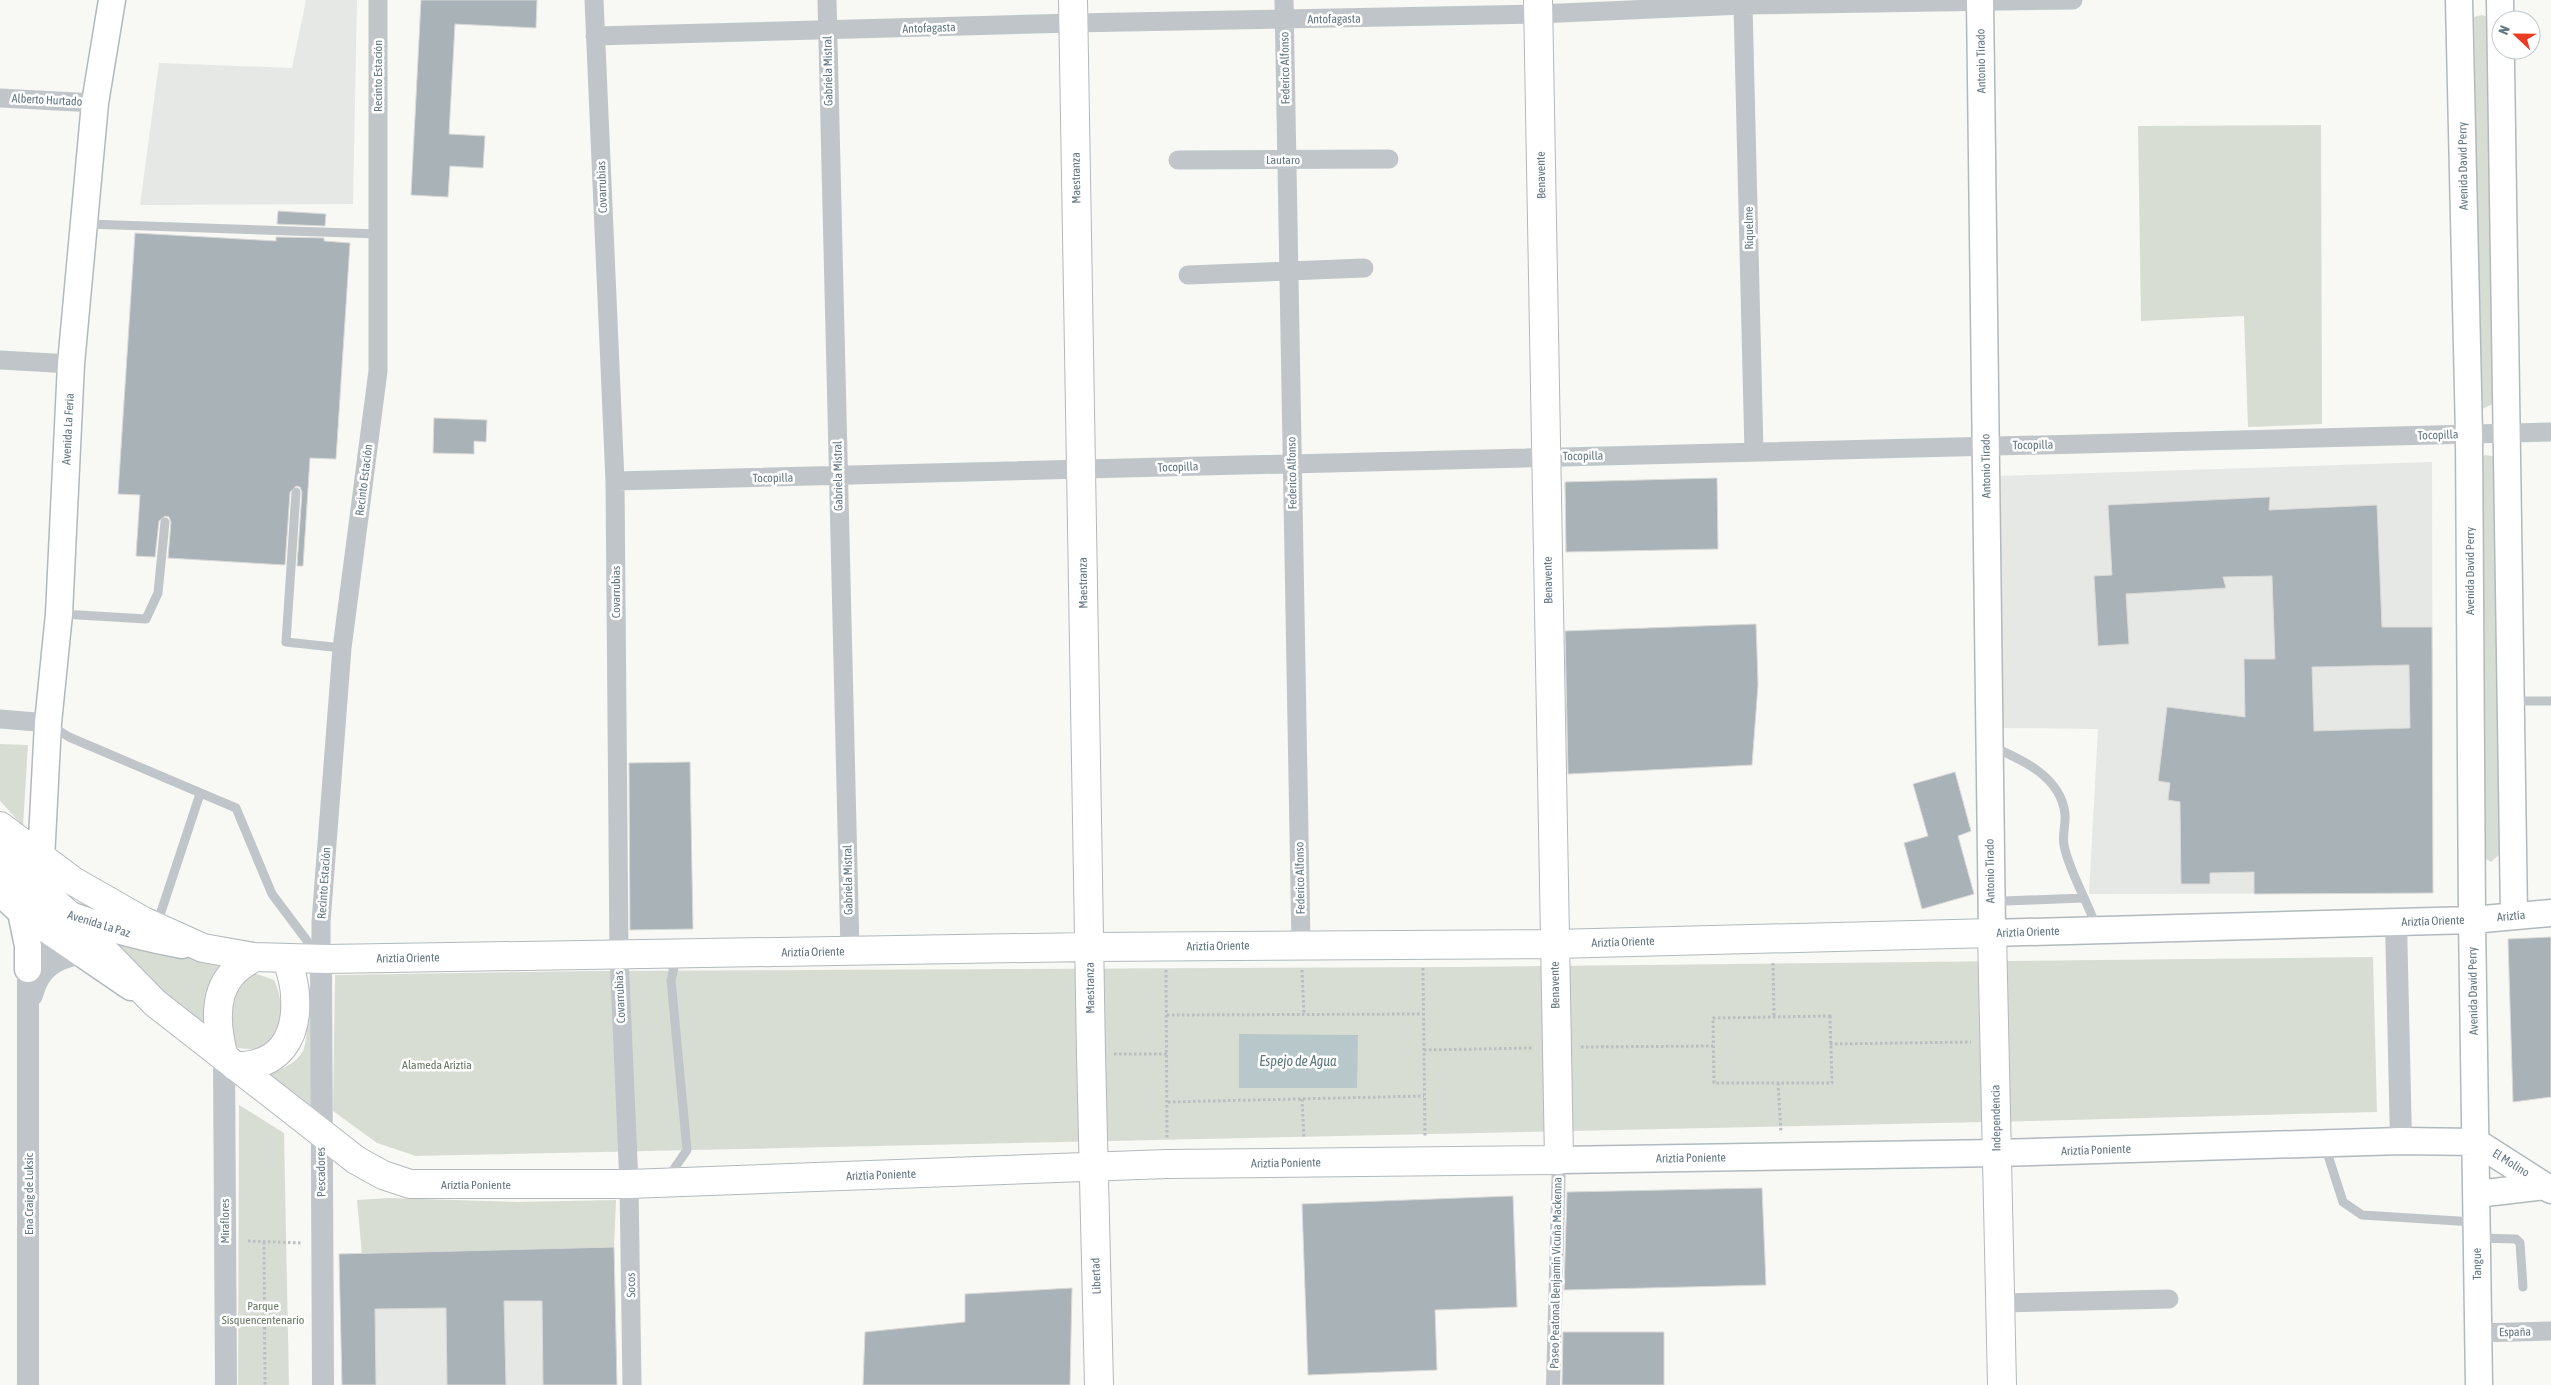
<svg xmlns="http://www.w3.org/2000/svg" width="2551" height="1385" font-family="'Asap Condensed',sans-serif">
<rect width="100%" height="100%" fill="#f8f8f5"/>
<!-- built -->
<path fill="#e6e8e6" d="M306,0H357L353,204L140,205L159,63L292,68Z
M2432,462L2433,893L2089,894L2098,729L1998,728L1999,476Z
M614,1247L617,1385H342L339,1254Z"/>
<!-- green -->
<path fill="#d8ddd4" d="M2482,15L2488,17L2495,403L2480,410L2474,17Z
M2321,125L2322,424L2248,427L2244,316L2141,321L2138,126Z
M2485,455L2492,456L2498,460L2501,853L2491,862L2481,856V459Z
M0,744L28,745L23,826L0,801Z
M103,940L230,964L211,1035Z
M2373,957L2377,1112L2032,1121L416,1156L377,1143L333,1111L335,975L590,971L1455,967Z
M254,973L274,980C282,997 286,1024 273,1041C270,1044 264,1047 260,1050L238,1048L226,1034L229,986Z
M315,987L317,1111L267,1075C280,1070 296,1064 303,1051C309,1037 307,1003 306,988Z
M239,1105L284,1133L289,1385H238Z
M389,1198L519,1202L616,1200L614,1247L362,1254L357,1200Z"/>
<!-- water -->
<path fill="#b7c7ca" d="M1239,1034L1358,1035L1357,1088H1239Z"/>
<!-- building -->
<path fill="#a8b2b7" stroke="#dad9d7" fill-rule="evenodd" d="M421,0H537L536,28L455,24L449,134L485,136L483,168L450,166L448,197L411,195Z
M278,211L326,214L325,226L277,224Z
M135,233L276,241V237L324,238V241L350,243L336,459L310,458L303,566H297L302,492L300,487L296,486L290,492L285,565L168,558L171,522L169,517L165,516L159,521L155,557L136,556L140,495L118,494Z
M434,418L487,420L486,442L474,441V454L433,453Z
M1717,478L1718,549L1566,552L1565,482Z
M2270,497L2269,510L2377,505L2382,627H2432L2433,893L2254,894V872L2210,873V884H2181L2180,802L2168,800L2170,783L2158,781L2167,707L2245,717L2244,659H2275L2272,576L2223,577L2226,588L2126,594L2129,644L2098,646L2094,576L2112,575L2108,505ZM2409,665L2410,728L2314,731L2312,667Z
M1756,624L1758,685L1752,765L1568,774L1565,631Z
M690,762L693,929L630,930L629,763Z
M1955,772L1971,831L1958,836L1974,894L1922,909L1904,843L1928,836L1913,784Z
M2551,937V1097L2513,1102L2508,939Z
M1762,1188L1766,1285L1564,1290L1567,1192Z
M1513,1196L1517,1307L1435,1310L1437,1370L1308,1375L1302,1204Z
M614,1247L617,1385H543L542,1301H504L506,1385H447L446,1308L375,1309L376,1385H342L339,1254Z
M1072,1288L1070,1385H863L865,1332L965,1322V1294Z
M1563,1332H1664V1385H1562Z"/>
<g fill="none" stroke-linecap="round" stroke-linejoin="round">
<defs>
<path id="secondary" d="M1980,0L1992,933L2472,920L2551,913
M2459,0L2469,434L2472,920L2479,1385
M2500,0L2514,915
M41,859L48,723L59,614L71,364L95,103L112,0
M0,884C58,915 118,933 182,945
M8,900L21,912L131,987
M21,912L28,946V969
M1559,1160L1997,1153L2401,1141L2476,1142L2551,1190
M2477,1194L2545,1186"/>
<path id="primary" d="M1073,0L1091,1054L1099,1385
M0,826L73,881L143,921L203,948L254,957L326,959L1089,947L1555,944L1992,933L2002,1385
M0,853L71,917L155,1003L356,1160L383,1175L410,1184H629L1167,1164L1559,1160L1538,0
M224,1057C217,1031 212,996 232,974C238,967 247,962 254,957
M235,1066C279,1067 298,1038 295,996C295,983 290,970 287,958"/>
</defs>
<!-- secondary casing -->
<use href="#secondary" stroke="#b1b9bd" stroke-width="29"/>
<!-- primary casing -->
<use href="#primary" stroke="#b2b9bc" stroke-width="30"/>
<!-- path -->
<path stroke="#b9bec0" stroke-width="3" stroke-dasharray="2.5 2.5" stroke-linecap="butt" d="M1773,963L1774,1017
M1423,968L1425,1137
M1166,970L1167,1139
M1302,970L1304,1015
M1167,1015L1423,1014
M1830,1016L1832,1083H1714L1713,1018Z
M1830,1044L1971,1042
M1581,1047L1713,1046
M1424,1050L1533,1048
M1114,1054H1168
M1778,1083L1781,1133
M1302,1099L1304,1138
M1168,1102L1424,1096
M248,1241L302,1243
M264,1242L265,1385"/>
<!-- service -->
<path stroke="#bfc5c8" stroke-width="9" d="M87,224L379,234
M296,492L286,642L342,648
M62,614L146,619L158,593L165,522
M2514,701H2551
M50,725L69,737L236,808L272,894L317,954
M1993,747C2023,760 2061,777 2065,814C2066,824 2062,835 2064,845C2068,869 2088,902 2096,927
M1997,910L2004,901L2084,898
M157,924L200,794
M665,960L674,968L671,980L687,1150L667,1179
M2325,1146L2343,1202L2362,1215L2474,1222
M2479,1238L2516,1239L2520,1243L2523,1287"/>
<!-- pedestrian -->
<path stroke="#bfc5c8" stroke-width="14" d="M1553,1385L1559,1160"/>
<!-- minor -->
<path stroke="#bfc5c8" stroke-width="19" d="M594,0L615,481L619,955L629,1184L632,1385
M827,0L850,951
M1284,0L1301,945
M1743,5L1754,452
M595,36L1073,23L1538,14L1743,5L2073,0
M0,98L95,103
M1178,160L1389,159
M1188,275L1364,268
M0,360L71,364
M615,481L2551,432
M0,719L48,723
M321,959V922L342,648L378,371V0
M2000,1303L2169,1299
M2478,1333L2551,1331"/>
<!-- tertiary -->
<path stroke="#bfc5c8" stroke-width="22" d="M2396,922L2401,1141
M321,959L323,1385
M32,995C39,968 55,958 81,954
M224,1057L226,1385
M28,1385V969C35,949 51,938 66,923"/>
<!-- secondary -->
<use href="#secondary" stroke="#fff" stroke-width="26"/>
<!-- primary -->
<use href="#primary" stroke="#fff" stroke-width="28"/>
</g>
<g text-anchor="middle" dominant-baseline="central" stroke-width="5" stroke-linejoin="round" paint-order="stroke">
<!-- street labels -->
<g font-size="12" fill="#627782" stroke="#fff">
<text transform="translate(1334 19) rotate(-1)">Antofagasta</text>
<text transform="translate(929 28) rotate(-2)">Antofagasta</text>
<text transform="translate(1981 61) rotate(-91)">Antonio Tirado</text>
<text transform="translate(1285 68) rotate(-91)">Federico Alfonso</text>
<text transform="translate(828 71) rotate(-91)">Gabriela Mistral</text>
<text transform="translate(378 76) rotate(-90)">Recinto Estación</text>
<text transform="translate(47 100) rotate(3)">Alberto Hurtado</text>
<text x="1283" y="160">Lautaro</text>
<text transform="translate(2463 166) rotate(-91)">Avenida David Perry</text>
<text transform="translate(1541 175) rotate(-91)">Benavente</text>
<text transform="translate(1076 178) rotate(-91)">Maestranza</text>
<text transform="translate(602 187) rotate(-92)">Covarrubias</text>
<text transform="translate(1749 228) rotate(-91)">Riquelme</text>
<text transform="translate(68 429) rotate(-87)">Avenida La Feria</text>
<text transform="translate(2438 435) rotate(-2)">Tocopilla</text>
<text transform="translate(2033 445) rotate(-1)">Tocopilla</text>
<text transform="translate(1583 456) rotate(-1)">Tocopilla</text>
<text transform="translate(1986 466) rotate(-91)">Antonio Tirado</text>
<text transform="translate(1178 467) rotate(-2)">Tocopilla</text>
<text transform="translate(1292 473) rotate(-91)">Federico Alfonso</text>
<text transform="translate(838 476) rotate(-91)">Gabriela Mistral</text>
<text transform="translate(773 478) rotate(-1)">Tocopilla</text>
<text transform="translate(364 480) rotate(-83)">Recinto Estación</text>
<text transform="translate(2470 571) rotate(-90)">Avenida David Perry</text>
<text transform="translate(1548 580) rotate(-91)">Benavente</text>
<text transform="translate(1083 583) rotate(-91)">Maestranza</text>
<text transform="translate(616 592) rotate(-90)">Covarrubias</text>
<text transform="translate(1990 871) rotate(-91)">Antonio Tirado</text>
<text transform="translate(1300 878) rotate(-91)">Federico Alfonso</text>
<text transform="translate(848 880) rotate(-91)">Gabriela Mistral</text>
<text transform="translate(324 883) rotate(-86)">Recinto Estación</text>
<text transform="translate(2511 916) rotate(-5)">Ariztía</text>
<text transform="translate(2433 921) rotate(-2)">Ariztía Oriente</text>
<text transform="translate(99 924) rotate(17)">Avenida La Paz</text>
<text transform="translate(2028 932) rotate(-2)">Ariztía Oriente</text>
<text transform="translate(1623 942) rotate(-2)">Ariztía Oriente</text>
<text transform="translate(1218 946) rotate(-1)">Ariztía Oriente</text>
<text transform="translate(813 952) rotate(-1)">Ariztía Oriente</text>
<text transform="translate(408 958) rotate(-1)">Ariztía Oriente</text>
<text transform="translate(1555 985) rotate(-91)">Benavente</text>
<text transform="translate(1090 988) rotate(-91)">Maestranza</text>
<text transform="translate(2473 991) rotate(-91)">Avenida David Perry</text>
<text transform="translate(620 997) rotate(-93)">Covarrubias</text>
<text transform="translate(1996 1118) rotate(-91)">Independencia</text>
<text transform="translate(2096 1150) rotate(-2)">Ariztía Poniente</text>
<text transform="translate(1691 1158) rotate(-1)">Ariztía Poniente</text>
<text transform="translate(1286 1163) rotate(-1)">Ariztía Poniente</text>
<text transform="translate(2511 1163) rotate(32)">El Molino</text>
<text transform="translate(321 1172) rotate(-91)">Pescadores</text>
<text transform="translate(881 1175) rotate(-2)">Ariztía Poniente</text>
<text x="476" y="1185">Ariztía Poniente</text>
<text transform="translate(29 1194) rotate(-90)">Ena Craig de Luksic</text>
<text transform="translate(225 1221) rotate(-90)">Miraflores</text>
<text transform="translate(2477 1264) rotate(-91)">Tangue</text>
<text transform="translate(1556 1273) rotate(-89)">Paseo Peatonal Benjamín Vicuña Mackenna</text>
<text transform="translate(1096 1276) rotate(-92)">Libertad</text>
<text transform="translate(631 1285) rotate(-91)">Socos</text>
<text transform="translate(2515 1332) rotate(-1)">España</text>
</g>
<!-- park labels -->
<g font-size="12" fill="#687961" stroke="#fff">
<text x="437" y="1065">Alameda Ariztia</text>
<text x="263" y="1306">Parque<tspan x="263" dy="14">Sisquencentenario</tspan></text>
</g>
<!-- water labels -->
<g font-size="14" font-style="italic" fill="#5c777c" stroke="#fff">
<text x="1298" y="1061">Espejo de Agua</text>
</g>
</g>
<!-- north arrow -->
<g transform="translate(2516 35) rotate(292)"><circle r="24" fill="#ffffff" stroke="#c0c9cd"/>
<path d="M0-4L9 19L0 12L-9 19Z" fill="#eb3a22"/>
<text y="-8" font-size="14" font-weight="bold" text-anchor="middle" fill="#627782">N</text>
</g>
</svg>
